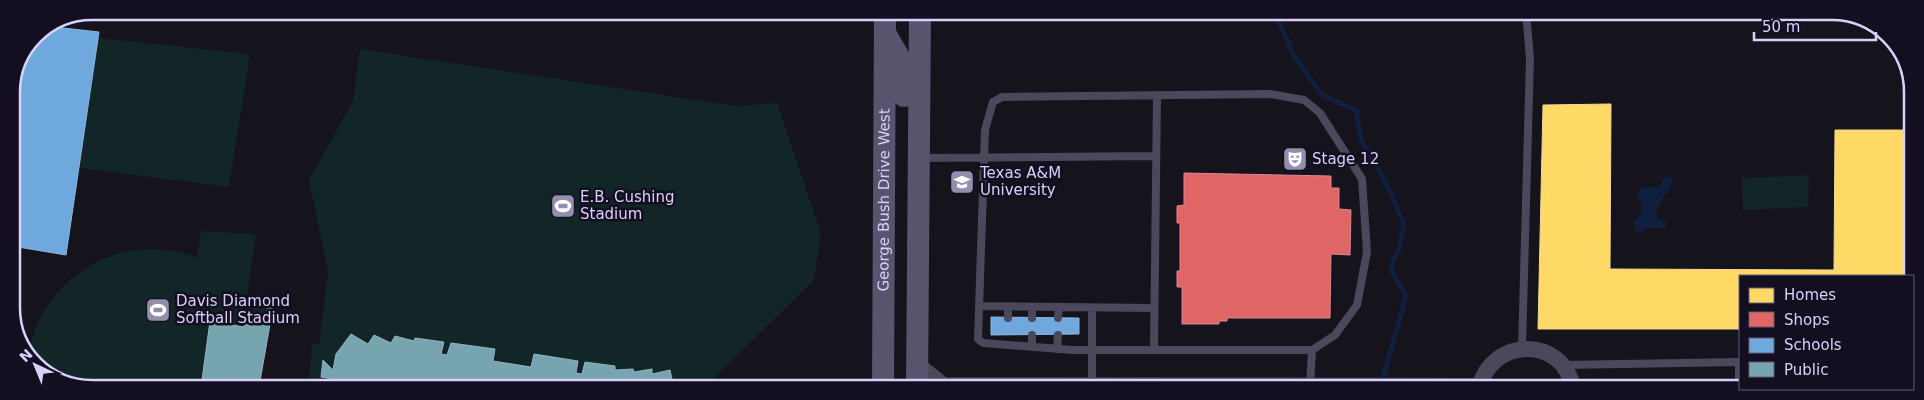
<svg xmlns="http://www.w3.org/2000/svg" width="1924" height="400" font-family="'DejaVu Sans',sans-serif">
<rect width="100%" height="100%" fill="#15131c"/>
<!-- green -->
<path fill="#122527" d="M98,38L250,54L229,187L79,168Z
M360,49L736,106L777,103L821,233L814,280L704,388L380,387L332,377L330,387L309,384L312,344H319L328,272L309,180L353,101Z
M1809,175L1808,207L1743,210L1742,178Z
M201,231L256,234L246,303L273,307L259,387H77L35,365L29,353C41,276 125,228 197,258Z"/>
<!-- water -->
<path fill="#111f3e" d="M1664,176L1673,178C1671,194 1655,200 1657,218L1666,221V228H1648L1638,233L1634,228V222L1640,216L1642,204L1636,196L1642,188L1660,186Z"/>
<!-- homes -->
<path fill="#ffd966" stroke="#f4d793" d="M1611,104L1610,269L1834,270L1835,130H1905L1904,276H1740V329H1538L1543,105Z"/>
<!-- shops -->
<path fill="#e06666" stroke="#de8693" d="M1184,173L1331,176V188H1339V209L1351,210L1350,255L1331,254L1330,318H1227V321H1219V324H1182V287H1177V271H1180V223H1177V206L1184,205Z"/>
<!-- schools -->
<path fill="#6fa8dc" stroke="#8fb4e5" d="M54,27L99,32L66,255L12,246L11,87L35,35Z
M991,317L1079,318V334L991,335Z"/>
<!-- public -->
<path fill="#76a5af" stroke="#94b2c6" d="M268,306L273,307L259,387H201L210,321L244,327L245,321L264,324Z
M351,334L368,344L374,335L391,343L395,336L414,341L415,338L444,342L441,354L447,355L451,343L495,349L493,361L531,367L534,354L578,361L576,373L582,374L585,362L615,366V370L633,369L634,372L652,369V374L670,370L674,388L380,387L321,377L323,360L333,370L336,354Z"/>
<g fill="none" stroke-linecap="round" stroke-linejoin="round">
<!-- stream -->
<path stroke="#111f3e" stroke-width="5" d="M1272,12L1280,24L1294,56L1322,95L1356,110L1361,140L1386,183L1404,224L1399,250L1393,260L1391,270L1406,296L1382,382"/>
<!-- service -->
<path stroke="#4b485c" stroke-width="8" d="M921,158L1156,156
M980,306L1154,308
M1008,307V318
M1032,307V318
M1058,318L1059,307
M1032,335V347
M1522,348L1530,58L1526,12
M1057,349L1058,335
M1154,350L1157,95
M1563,365L1740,362
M1092,385V308
M1310,386L1312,350L1335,335L1357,305L1367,252L1362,179L1320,113L1304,100L1270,94L1002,97L993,102L985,130L978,339L983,343L1073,350H1312
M1739,389V362"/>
<!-- minor -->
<path stroke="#4b485c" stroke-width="16" d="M917,364L943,385L1479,386
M1479,388C1491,337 1563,335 1573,388"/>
<!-- secondary -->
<g stroke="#58546e" stroke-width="22">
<path d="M885,33L904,66V96"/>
<path id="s1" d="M883,388L885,12"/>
<path d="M917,388L920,12"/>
</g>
</g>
<!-- icons -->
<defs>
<symbol id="theatre-square" viewBox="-11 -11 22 22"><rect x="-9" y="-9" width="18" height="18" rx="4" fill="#948ead" stroke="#130f20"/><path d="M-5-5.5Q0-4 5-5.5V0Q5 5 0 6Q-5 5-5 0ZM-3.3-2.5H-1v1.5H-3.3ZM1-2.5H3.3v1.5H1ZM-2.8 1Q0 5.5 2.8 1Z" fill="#fff"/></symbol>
<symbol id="university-square" viewBox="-11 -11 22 22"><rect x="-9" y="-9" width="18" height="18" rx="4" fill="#948ead" stroke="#130f20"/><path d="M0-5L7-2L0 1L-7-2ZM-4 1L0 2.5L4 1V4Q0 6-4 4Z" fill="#fff"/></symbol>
<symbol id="stadium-square" viewBox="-11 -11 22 22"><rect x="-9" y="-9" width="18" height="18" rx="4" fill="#948ead" stroke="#130f20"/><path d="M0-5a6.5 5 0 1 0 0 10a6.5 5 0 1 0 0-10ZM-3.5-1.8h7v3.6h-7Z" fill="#fff"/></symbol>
</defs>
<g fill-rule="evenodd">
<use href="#theatre-square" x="1281" y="145" width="28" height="28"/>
<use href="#university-square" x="948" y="168" width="28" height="28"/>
<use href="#stadium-square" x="549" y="192" width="28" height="28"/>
<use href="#stadium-square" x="144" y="296" width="28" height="28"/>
</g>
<g text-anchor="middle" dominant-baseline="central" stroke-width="5" stroke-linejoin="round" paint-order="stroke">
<!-- poi labels -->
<g font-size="15" fill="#d9d1fb" stroke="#130f20" text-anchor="start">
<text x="1312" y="159">Stage 12</text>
<text x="980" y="173">Texas A&amp;M<tspan x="980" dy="17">University</tspan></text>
<text x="580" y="197">E.B. Cushing<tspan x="580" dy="17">Stadium</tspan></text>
<text x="176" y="301">Davis Diamond<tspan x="176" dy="17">Softball Stadium</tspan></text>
</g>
<!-- street labels -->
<g font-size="15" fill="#d9d1fb" stroke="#130f20">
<text stroke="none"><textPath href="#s1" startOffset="188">George Bush Drive West</textPath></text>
</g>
</g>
<!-- crop -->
<path d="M0 0H1924V400H0ZM92 20H1832A72 72 0 0 1 1904 92V308A72 72 0 0 1 1832 380H92A72 72 0 0 1 20 308V92A72 72 0 0 1 92 20Z" fill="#130f20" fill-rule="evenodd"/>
<path fill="none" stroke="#d9d1fb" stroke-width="2.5" d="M92 20H1832A72 72 0 0 1 1904 92V308A72 72 0 0 1 1832 380H92A72 72 0 0 1 20 308V92A72 72 0 0 1 92 20Z"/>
<!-- legend -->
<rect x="1739" y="275" width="175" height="115" fill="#130f20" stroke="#625d78"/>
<rect x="1749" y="288" width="25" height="15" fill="#ffd966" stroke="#625d78"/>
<text x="1784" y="300" font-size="15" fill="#d9d1fb">Homes</text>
<rect x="1749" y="312" width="25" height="15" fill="#e06666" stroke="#625d78"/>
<text x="1784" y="325" font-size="15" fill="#d9d1fb">Shops</text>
<rect x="1749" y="338" width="25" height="15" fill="#6fa8dc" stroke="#625d78"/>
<text x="1784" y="350" font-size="15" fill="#d9d1fb">Schools</text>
<rect x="1749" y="362" width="25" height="15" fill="#76a5af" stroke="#625d78"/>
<text x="1784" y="375" font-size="15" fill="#d9d1fb">Public</text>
<!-- north arrow -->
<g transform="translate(35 365) rotate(316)" stroke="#130f20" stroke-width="4" paint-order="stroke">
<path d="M0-4L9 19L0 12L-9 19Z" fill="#d9d1fb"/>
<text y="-8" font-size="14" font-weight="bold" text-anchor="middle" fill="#d9d1fb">N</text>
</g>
<!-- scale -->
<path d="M1754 32v8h122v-8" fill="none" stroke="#d9d1fb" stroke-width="2.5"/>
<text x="1762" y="32" font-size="15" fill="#d9d1fb" stroke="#130f20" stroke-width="4" paint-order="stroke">50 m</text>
</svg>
